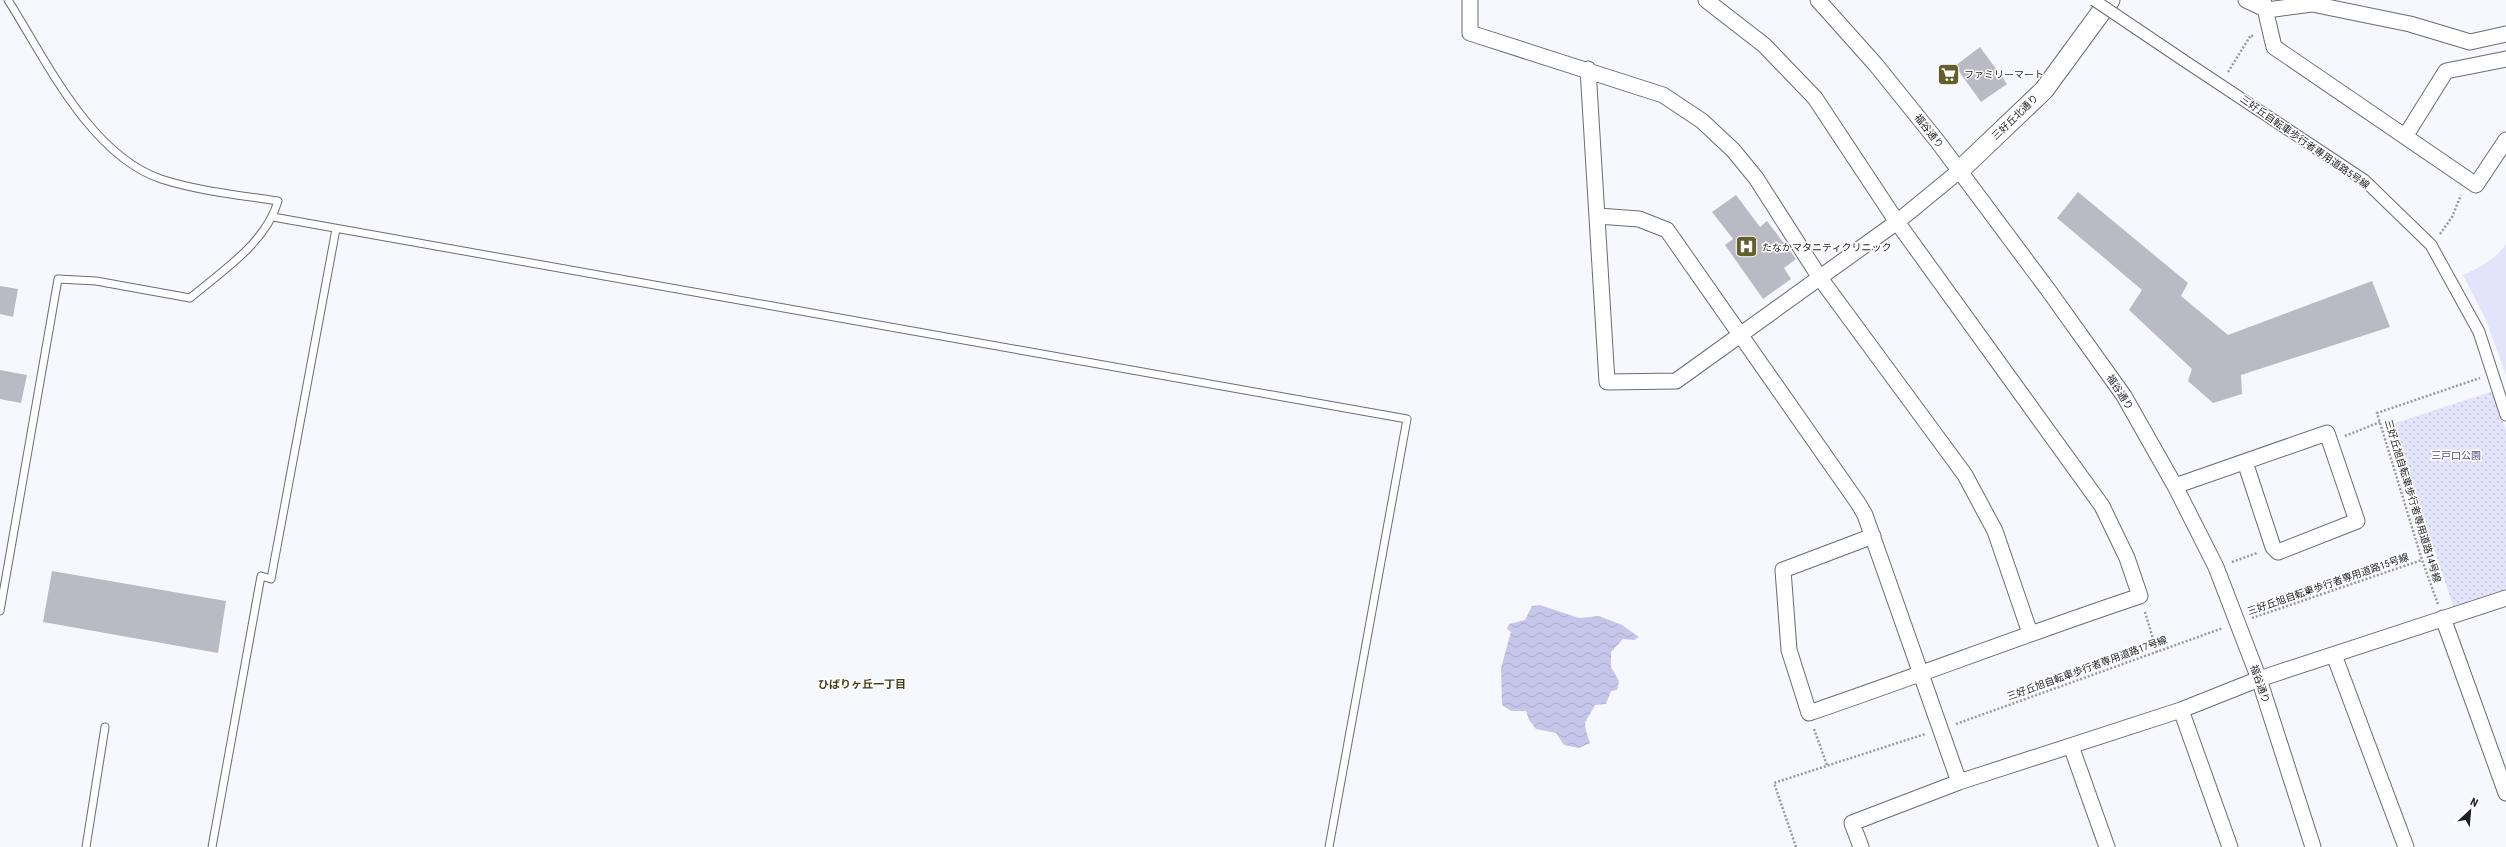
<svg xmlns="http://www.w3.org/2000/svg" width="2506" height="847" font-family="'Roboto Condensed','Noto Sans JP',sans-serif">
<defs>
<pattern id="grass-dots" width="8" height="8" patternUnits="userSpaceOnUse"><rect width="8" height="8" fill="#e3e3fc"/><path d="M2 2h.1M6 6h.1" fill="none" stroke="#c2c2d8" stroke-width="1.8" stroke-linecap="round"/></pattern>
<pattern id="water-waves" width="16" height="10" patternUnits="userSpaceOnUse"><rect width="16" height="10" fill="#c6c6eb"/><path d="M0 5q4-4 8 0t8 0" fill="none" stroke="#aaaac9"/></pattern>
</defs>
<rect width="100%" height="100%" fill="#f7f7fe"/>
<!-- grass -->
<path fill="url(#grass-dots)" d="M2493,391L2506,431V595L2455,612L2393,424Z"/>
<!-- pitch -->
<path fill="#e3e3fc" d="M2506,244V375L2486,320L2463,275C2479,268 2496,259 2506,244Z"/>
<!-- water -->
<path fill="url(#water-waves)" d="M1540,605L1579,618L1599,616L1622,625L1639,637L1634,640L1623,639L1611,652V667L1619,681L1617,690L1611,691L1606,704L1595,705C1584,726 1582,719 1590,743L1579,748L1564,745L1556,733L1536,729L1529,720L1526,711H1511L1502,705L1501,668L1511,632L1507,629L1509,624L1525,620L1532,606Z"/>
<!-- building -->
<path fill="#babac4" d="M1980,47L2007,84L1981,102L1955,66Z
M2078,192L2188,283L2181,296L2228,335L2372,281L2390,327L2241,375L2242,394L2213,403L2188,381L2192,369L2129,310L2142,290L2057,218Z
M1736,195L1760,227L1767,221L1796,259L1784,268L1791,279L1763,299L1725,245L1733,239L1712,212Z
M0,286L18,289L13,317L0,314Z
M0,370L27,375L21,403L0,399Z
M52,571L226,601L218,653L43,622Z"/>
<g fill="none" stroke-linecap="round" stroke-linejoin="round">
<defs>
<path id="service" d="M273,217L1407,419L1329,847
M0,611L58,279L96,281L190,298C222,271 266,243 278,201C239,195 198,191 161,179C90,155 46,60 8,0
M86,847L105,727
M212,847L261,576L271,579L336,229"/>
<path id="pedestrian" d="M2183,60L2364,180L2431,245L2479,332L2506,415"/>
<path id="minor" d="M1470,0V33L1663,95L1702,121L1733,150L1756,178L1820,278L1965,475L1995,531L2030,633
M1706,0L1764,45L1815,98L1897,222L2102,506L2127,558L2140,596C2029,633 1920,675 1809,713L1789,650L1783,570L1873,536
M1818,0L1876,65L1938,142L2049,291L2124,396L2175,486L2216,567L2259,679L2313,847
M2246,0L2267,10L2312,4L2410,24L2470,42L2506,34
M2263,0L2274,47L2476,185L2506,140
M1588,69L1607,382L1676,381L1897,222L1958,172
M2406,135L2446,71L2506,59
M1598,216L1639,219L1667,230L1858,503L1865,515L1959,782
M2175,486L2327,433L2357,521L2278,552L2273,547L2245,462
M2443,618L2506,793
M2334,655L2406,847
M2181,710L2230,847
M2071,746L2107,847
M1861,847L1852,823L1959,782L2181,710L2259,679L2506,598"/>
<path id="tertiary" d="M1958,172L2044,90L2110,0"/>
</defs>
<!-- service casing -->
<use href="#service" stroke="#6b6b74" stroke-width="9"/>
<!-- pedestrian casing -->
<use href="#pedestrian" stroke="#6b6b74" stroke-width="13"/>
<!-- minor casing -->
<use href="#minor" stroke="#6b6b74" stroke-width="17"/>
<!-- tertiary casing -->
<use href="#tertiary" stroke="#6b6b74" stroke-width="21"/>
<!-- path -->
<path stroke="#99999f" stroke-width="2.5" stroke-dasharray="2 2" stroke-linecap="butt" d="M2228,72L2251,35L2254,37
M2440,234L2452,217L2461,195
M2345,436L2380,422
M2232,562L2257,553
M2438,604L2422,560L2377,413L2480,378
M2145,612L2157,652
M2252,618L2422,560
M1956,724L2223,628
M1814,729L1827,765
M1796,847L1774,783L1925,734"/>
<!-- service -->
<use href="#service" stroke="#fff" stroke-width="7"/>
<!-- pedestrian -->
<use href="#pedestrian" stroke="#fff" stroke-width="11"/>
<!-- minor -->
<use href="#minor" stroke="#fff" stroke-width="15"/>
<!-- tertiary -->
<use href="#tertiary" stroke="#fff" stroke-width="19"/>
<defs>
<path id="pedestrian-bridge" d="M2094,0L2183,60"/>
</defs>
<!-- pedestrian-bridge casing -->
<use href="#pedestrian-bridge" stroke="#6b6b74" stroke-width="13" stroke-linecap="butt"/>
<!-- pedestrian-bridge -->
<use href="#pedestrian-bridge" stroke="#fff" stroke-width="11"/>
</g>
<!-- icons -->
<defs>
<symbol id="supermarket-square" viewBox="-11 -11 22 22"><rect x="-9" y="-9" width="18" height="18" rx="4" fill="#625f2c" stroke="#fff"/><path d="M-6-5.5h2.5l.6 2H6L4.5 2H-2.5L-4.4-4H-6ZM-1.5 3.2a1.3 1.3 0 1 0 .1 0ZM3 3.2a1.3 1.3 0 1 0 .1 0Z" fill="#fff"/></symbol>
<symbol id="hospital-square" viewBox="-11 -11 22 22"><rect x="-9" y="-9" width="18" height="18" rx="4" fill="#625f2c" stroke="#fff"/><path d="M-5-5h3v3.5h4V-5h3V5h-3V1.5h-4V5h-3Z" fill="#fff"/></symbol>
</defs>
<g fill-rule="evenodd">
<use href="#supermarket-square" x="1936" y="62" width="25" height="25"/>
<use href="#hospital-square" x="1734" y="234" width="25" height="25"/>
</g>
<g text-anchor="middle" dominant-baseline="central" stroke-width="3" stroke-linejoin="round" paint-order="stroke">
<!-- poi labels -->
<g font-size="10" fill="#1e1e22" stroke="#fff" text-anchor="start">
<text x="1964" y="74">ファミリーマート</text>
<text x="1762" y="247">たなかマタニティクリニック</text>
</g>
<!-- street labels -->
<g font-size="10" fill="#1e1e22" stroke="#fff">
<text transform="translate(2015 117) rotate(-44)">三好丘北通り</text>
<text transform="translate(1929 131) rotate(52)">福谷通り</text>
<text transform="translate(2305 142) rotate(35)">三好丘自転車歩行者専用道路5号線</text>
<text transform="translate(2120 392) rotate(57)">福谷通り</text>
<text transform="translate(2413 501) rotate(73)">三好丘旭自転車歩行者専用道路14号線</text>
<text transform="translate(2328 584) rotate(-19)">三好丘旭自転車歩行者専用道路15号線</text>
<text transform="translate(2087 668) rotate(-20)">三好丘旭自転車歩行者専用道路17号線</text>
<text transform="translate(2260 684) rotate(71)">福谷通り</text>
</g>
<!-- park labels -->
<g font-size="10" fill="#504d7f" stroke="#fff">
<text x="2456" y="455">三戸口公園</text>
</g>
<!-- neighbourhood labels -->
<g font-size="11" font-weight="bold" fill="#423f16" stroke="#fff">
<text x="862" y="684">ひばりヶ丘一丁目</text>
</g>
</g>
<!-- north arrow -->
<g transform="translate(2470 811) rotate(26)" stroke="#ffffff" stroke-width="3" paint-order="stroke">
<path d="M0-3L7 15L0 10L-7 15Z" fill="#1e1e22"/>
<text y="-6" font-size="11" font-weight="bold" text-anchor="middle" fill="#1e1e22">N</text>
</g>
</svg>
